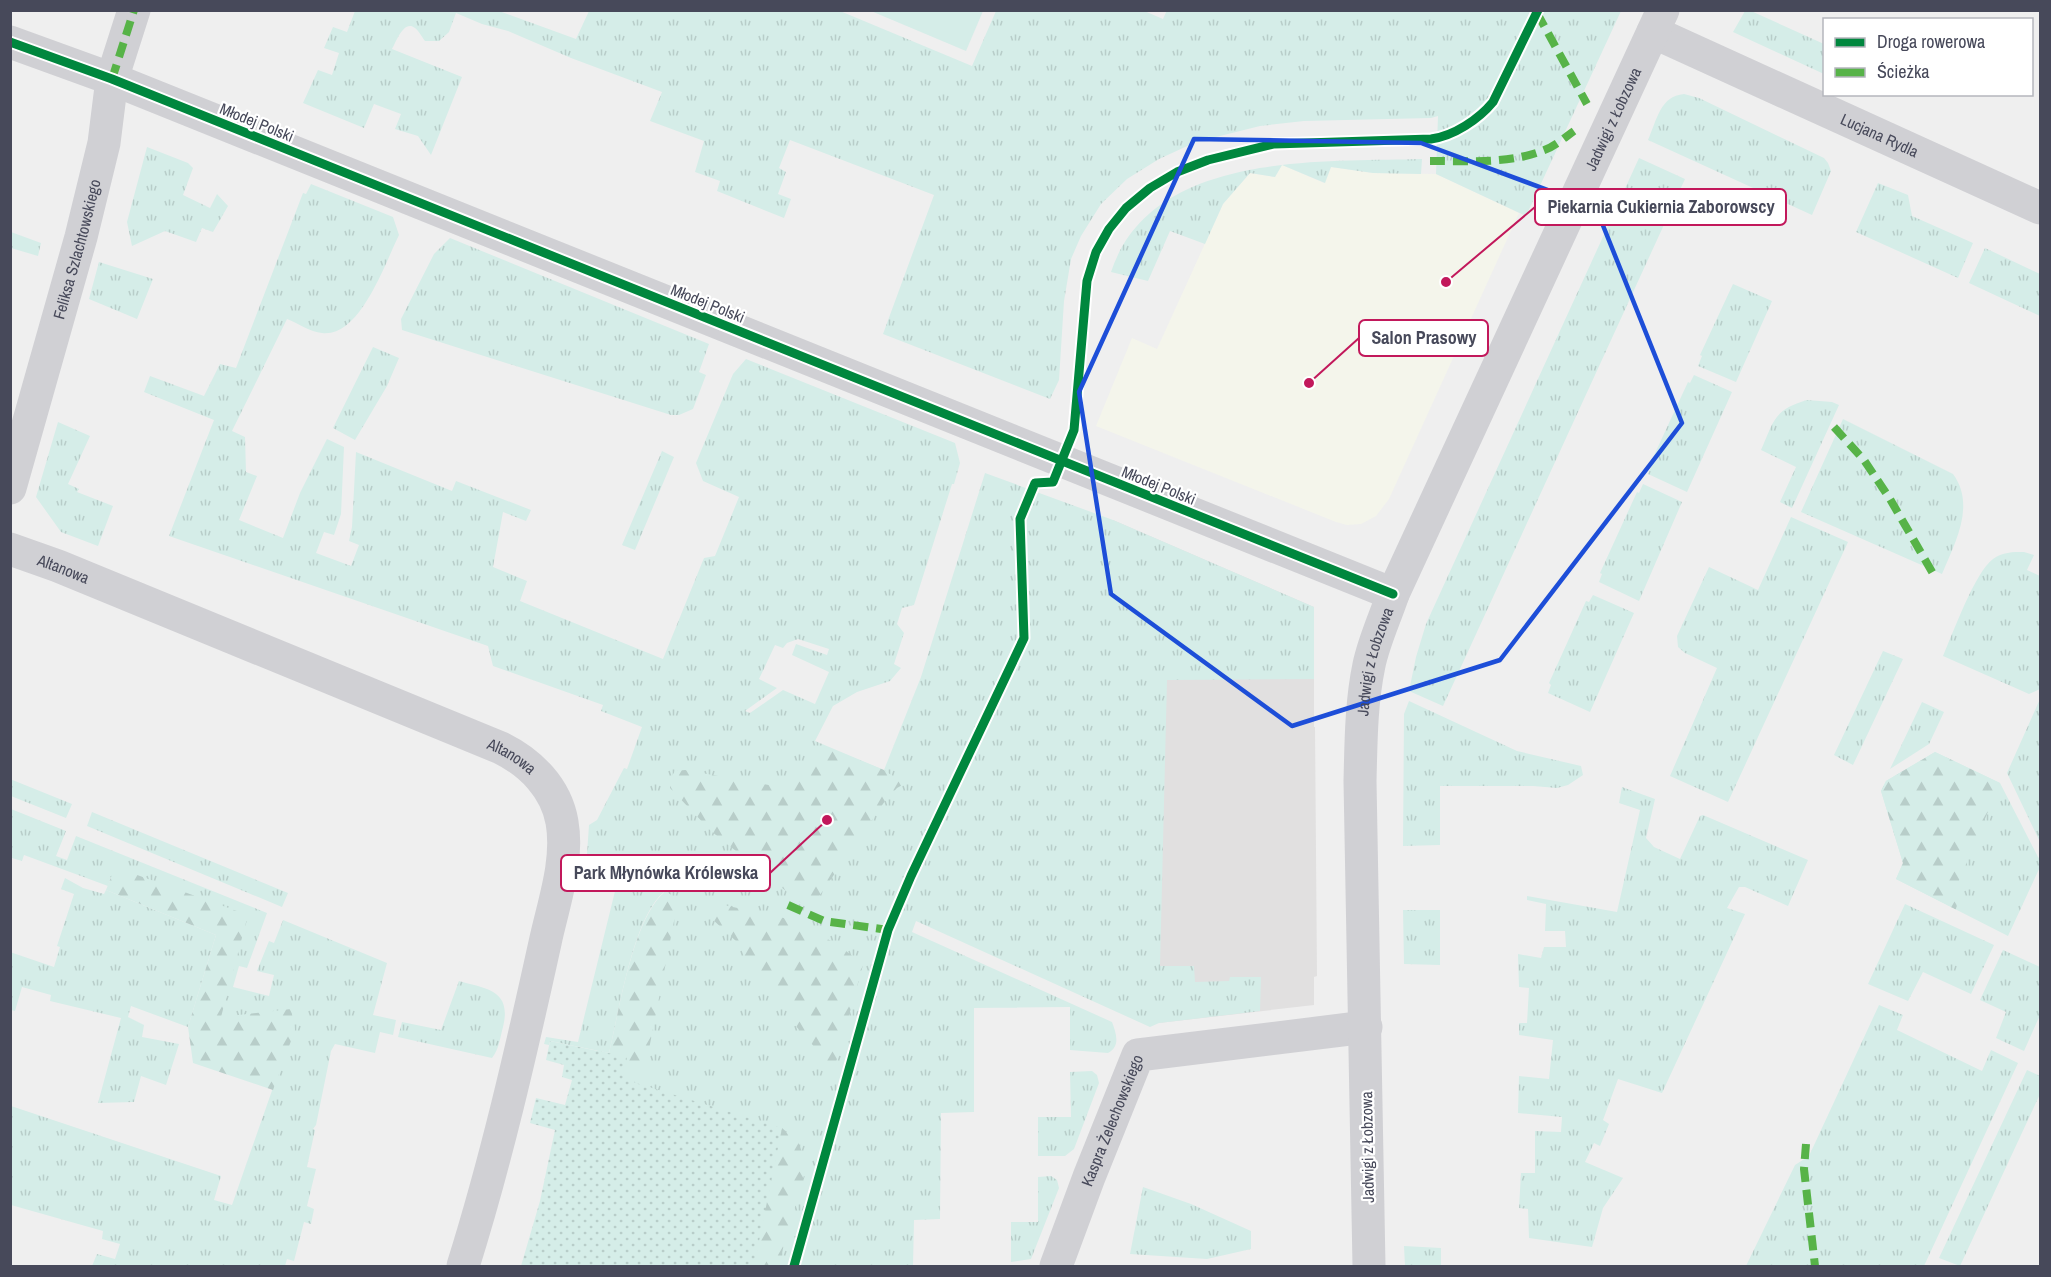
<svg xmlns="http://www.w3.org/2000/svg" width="2051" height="1277" font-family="'Archivo Narrow',sans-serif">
<defs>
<pattern id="grass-tufts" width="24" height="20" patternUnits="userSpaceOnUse" patternTransform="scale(1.5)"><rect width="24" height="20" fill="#d5ede8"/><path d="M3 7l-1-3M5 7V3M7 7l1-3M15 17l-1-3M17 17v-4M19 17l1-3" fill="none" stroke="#b8cdc9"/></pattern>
<pattern id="forest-firs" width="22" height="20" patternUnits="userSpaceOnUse" patternTransform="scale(1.5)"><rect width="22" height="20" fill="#d5ede8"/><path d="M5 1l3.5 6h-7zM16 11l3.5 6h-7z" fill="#b8cdc9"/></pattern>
<pattern id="garden-dots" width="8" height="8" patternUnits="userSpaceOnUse" patternTransform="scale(1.5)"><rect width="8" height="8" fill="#d5ede8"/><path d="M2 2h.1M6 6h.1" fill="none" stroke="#b8cdc9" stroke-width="1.8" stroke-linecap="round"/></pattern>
</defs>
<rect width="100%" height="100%" fill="#efefef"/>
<!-- commercial -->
<path fill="#f4f5eb" d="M1282,165L1324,183L1331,167L1373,173L1436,174L1519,213L1389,499L1376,516L1361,524L1347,525L1336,522L1096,426L1132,338L1157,349L1223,204L1250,173L1275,177Z"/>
<!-- education -->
<path fill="#e1e0e0" d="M1113,520L1314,607V727H1315L1317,976L1314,977V1005L1159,1023Z"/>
<!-- grass -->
<path fill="url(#grass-tufts)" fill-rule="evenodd" d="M1142,10L1163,19L1167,10L1621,11L1526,216L1436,174L1438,116L1431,118L1304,121L1260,126L1196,142L1159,159L1127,179L1101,204L1081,236L1071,259L1064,301L1059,380L1050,399L883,334L934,195L790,140L779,168L786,172L778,194L791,199L784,218L717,191L720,181L695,172L704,141L650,121L662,92L571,58L508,31L482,24L456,13L449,32L439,41H425C422,37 419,31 415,28C404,19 396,42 392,49L462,77L431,155L418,136L395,129L401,114L374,104L364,128L303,103L318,70L332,75L339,53L324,48L333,27L347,32L355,11H499L576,39L589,11H840L972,66L996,11Z
M1745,11H1751L1824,44V74L1733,32Z
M1684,94L1699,98L1824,158L1828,163L1831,171L1812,215L1648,140C1657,120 1660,96 1684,94Z
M147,147L188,163L193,168L183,195L210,208L217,194L228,206L213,232L202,228L196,242L165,231L132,246L127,222Z
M1639,158L1685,179L1443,706L1409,691L1416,657L1426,624Z
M1422,159L1421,174L1373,173L1331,167L1325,183L1282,165L1275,177L1250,173L1223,204L1205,244L1170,231L1148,281L1111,272C1151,151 1320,162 1422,159Z
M1878,183L1908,195L1912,216L1973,243L1958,278L1856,232Z
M311,184L393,217L399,235C385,263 360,338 322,333C310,332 298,323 287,319L232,431L245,437L246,472L257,476L239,520L283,538L300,493L327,439L344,447L341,514L334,535L324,532L316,553L351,566L359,545L349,541L352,527L356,452L452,491L456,481L531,510L526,521L503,512L493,567L527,581L520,601L663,659L704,558L715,556L739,497L703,481L696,463L733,374L746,359L955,443L960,463L954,484H952L914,605L902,608L897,624L904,633L894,664L901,668L890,681L857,692L833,706L815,741L884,770L921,677L985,473L1113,520L1314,607V679L1167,680L1160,966H1194L1195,982L1229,981L1230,977H1261L1260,1011L1159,1023L1150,1027L916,921L912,932L1112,1022C1116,1033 1121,1046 1108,1053L1070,1050V1007L974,1008V1112L941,1113L940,1219L914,1220L913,1266H754L623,1079L664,892C633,917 619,1012 609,1053L550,1041L549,1045L544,1044L546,1037L578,1042L617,883L584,875L585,870L670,882L673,870L587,854L589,825L597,820L624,768L627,769L642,727L601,711L603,705L493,666L488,646L169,536L214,420L144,392L150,376L204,396L220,364L236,368L303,193L306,194ZM798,639L829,649L827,655L796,644L792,655L829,672L815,704L783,690L750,713L745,711L777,688L759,679L775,645L783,648L787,643Z
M11,232L41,243L38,256L11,248Z
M450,238L709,344L699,372L706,375L693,409L679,415H671L402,330L401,319L434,254Z
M1985,248L2040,274V316L1969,283Z
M99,262L153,279L137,319L89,299Z
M1733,284L1772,301L1736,382L1698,366L1702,356L1700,355Z
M373,347L399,358L387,386L355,440L333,428Z
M1694,375L1732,392L1687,492L1648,474L1652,465L1650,464L1688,382L1690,383Z
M1807,400L1832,402L1839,405L1792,508L1780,502L1796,467L1761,450C1774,421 1773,410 1807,400Z
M1843,419L1953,474C1976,505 1955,543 1942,574L1801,512Z
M58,422L90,436L68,484L79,489L77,492L113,506L98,546L61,532L36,497Z
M662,451L674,457L635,550L622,545Z
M1643,484L1682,502L1639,601L1599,582L1602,574L1600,573L1637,492L1639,493Z
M1791,517L1848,542L1728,802L1670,776L1717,668L1685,653L1678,647L1677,636L1709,567L1758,590Z
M2024,552L2034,555L2027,570L2040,576V689L2029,694L1943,656C1953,633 1975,572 1993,559C2002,552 2013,552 2024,552Z
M1593,595L1634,613L1590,712L1548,693L1551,685L1549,683L1586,601L1589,602Z
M1883,651L1903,659L1853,765L1834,755Z
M2040,699V842L2007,773Z
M1409,701L1517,751L1581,766L1583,775L1568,785L1557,788L1533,786H1440V845L1403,846L1404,714Z
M1922,702L1944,712L1929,744L1890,769Z
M1935,752L2000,783L2038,857L2040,859V867L2008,936L1896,879L1903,863L1881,791L1886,781Z
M10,779L72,804L66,818L11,796Z
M1622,787L1655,799L1646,838L1654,847L1680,859L1700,816L1703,815L1808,860L1788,906L1745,887H1739L1727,908L1745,914L1662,1093L1618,1079L1603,1120L1609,1124L1600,1146L1594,1143L1585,1162L1623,1178L1603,1208L1592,1247L1529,1238L1528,1209L1519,1208L1521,1173H1535V1131L1561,1132L1562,1117L1518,1113L1519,1076L1549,1079L1553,1040L1519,1035V1023H1527L1529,988L1519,987L1518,954L1541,958L1544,947H1566L1565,931H1545L1546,904L1527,900V896L1617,912L1640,810L1619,803Z
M11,809L66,831L56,856L67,860L76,836L267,913L247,968L239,966L233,987L269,996L274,975L257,971L269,941L274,943L283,920L387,963L373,1015L396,1020L393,1035L380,1032L375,1053L335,1044L331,1051L316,1125L313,1129L315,1130L307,1167L316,1169L307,1206L314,1209L311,1224L304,1222L294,1261L287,1259L285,1266H92L97,1254L115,1259L120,1244L102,1239L103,1231L11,1205V1106L221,1176L214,1200L232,1205L282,1062L205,1033L236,924L111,877L108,886L24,855L22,861L12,858L11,860Z
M92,812L288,893L282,907L87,826Z
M65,878L83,888L104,894L106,890L216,935L188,1027L131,1006L128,1017L144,1025L142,1037L179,1044L166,1085L141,1076L134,1102L98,1103L121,1018L50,1001L51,995L22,987L15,1011L11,1010L10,952L54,967L60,947L57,946L74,894L61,889Z
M1905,904L1994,945L1971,994L1923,972L1908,1001L1868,984Z
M1403,910H1440V965L1404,964Z
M2003,950L2040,967V1015L2024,1051L1996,1038L2006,1012L1980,1000Z
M459,981C487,989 512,990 503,1027C500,1038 499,1049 492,1058L398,1037L402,1022L441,1030Z
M1879,1005L1903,1015L1897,1030L1982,1071L1991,1050L2018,1063L1924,1266H1746L1795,1165L1809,1156Z
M2027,1070L2040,1076V1094L1960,1266L1939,1258Z
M1092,1071L1097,1075L1099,1083L1074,1149L1065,1156H1038V1117H1071L1070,1072Z
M1051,1176L1057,1180L1059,1188L1031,1259L1011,1262V1222H1038V1177Z
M1143,1187L1191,1204L1251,1231V1249L1207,1259L1130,1254Z
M1404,1246L1441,1248V1266H1405Z"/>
<!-- forest -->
<path fill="url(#forest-firs)" d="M832,749L884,770L904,784L897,788L885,801L813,905L801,903L711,831L670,788V779L675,771L685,770L774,786Z
M1935,752L2000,783L1953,895L1959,901L1955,909L1896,879L1903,863L1881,791L1886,781Z
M115,867L248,915L221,1017L291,1009L295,1030L273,1090L193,1063L188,1027L216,935L106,890Z
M665,892L672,895L675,916L642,1085L623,1079L597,1050L609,1053C619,1012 633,917 665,892Z
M719,904L793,920L840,946L863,965L834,1069L794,1024L781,995L762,986L737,942L711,918L710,910L713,905Z
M748,1117L782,1128L798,1142L807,1165L778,1266H742Z"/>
<!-- garden -->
<path fill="url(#garden-dots)" d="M550,1041L627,1057L623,1079L782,1128L754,1266H521L540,1201L555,1130L530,1123L536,1098L565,1105L572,1080L562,1077L564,1065L546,1060Z"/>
<!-- pitch -->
<path fill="#d5ede8" d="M871,11H983L966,51Z"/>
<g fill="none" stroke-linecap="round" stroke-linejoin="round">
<!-- minor -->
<g stroke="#d0d0d4" stroke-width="33">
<path id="s1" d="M1653,32L2040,208"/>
<path d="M10,42L112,79L1393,594"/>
<path id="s2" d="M10,488L81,237L104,143L112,79L134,10"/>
<path id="s3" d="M10,549L58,566L501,748C531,763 556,788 562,822C569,862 553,905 545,943C521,1052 496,1161 463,1266"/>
<path id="s4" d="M1056,1266L1089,1177L1138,1055L1366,1027"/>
<path id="s5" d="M1369,1266L1360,781C1361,743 1361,703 1369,665C1374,641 1385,618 1393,594L1663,10"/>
</g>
<!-- quiet -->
<path stroke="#57b348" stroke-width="8" stroke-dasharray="15 8" stroke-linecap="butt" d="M1537,13L1587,104
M112,79L134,10
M1430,161C1467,161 1507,164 1542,151C1554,147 1564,138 1574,131
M1834,427L1864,460L1890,499L1935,577
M788,905L824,921L888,930
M1806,1144L1804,1169L1815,1266"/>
<defs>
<path id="cycleway" d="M10,42L112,79L1393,594
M794,1266L888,930L911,876L1024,638L1020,519L1035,483L1053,482L1074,430L1087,281L1096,252L1109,229L1126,208L1150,188L1177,172L1208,160L1274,144L1431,139C1454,136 1479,119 1493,102L1538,10"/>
</defs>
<!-- cycleway casing -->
<use href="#cycleway" stroke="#fff" stroke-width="13"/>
<!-- cycleway -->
<use href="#cycleway" stroke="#00873e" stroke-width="9"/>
</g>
<!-- marked area -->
<path fill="none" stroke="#1d4ed8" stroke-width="4.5" stroke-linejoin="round" d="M1194,139L1421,143L1596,208L1682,423L1500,660L1292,726L1111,594L1079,392Z"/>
<g text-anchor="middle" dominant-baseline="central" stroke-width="4.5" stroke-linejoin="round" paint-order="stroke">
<!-- street labels -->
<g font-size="16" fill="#47495a" stroke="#fff">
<text stroke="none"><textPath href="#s5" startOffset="1200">Jadwigi z Łobzowa</textPath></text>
<text transform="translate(257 122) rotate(22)">Młodej Polski</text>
<text stroke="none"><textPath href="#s1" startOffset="249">Lucjana Rydla</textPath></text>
<text stroke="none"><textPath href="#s2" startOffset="248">Feliksa Szlachtowskiego</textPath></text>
<text transform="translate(708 303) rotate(22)">Młodej Polski</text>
<text transform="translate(1159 485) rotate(22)">Młodej Polski</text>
<text stroke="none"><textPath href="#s3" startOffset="57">Altanowa</textPath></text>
<text stroke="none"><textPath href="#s5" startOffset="606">Jadwigi z Łobzowa</textPath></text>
<text stroke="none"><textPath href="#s3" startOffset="543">Altanowa</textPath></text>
<text stroke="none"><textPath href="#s4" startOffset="156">Kaspra Żelechowskiego</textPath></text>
<text transform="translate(1367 1147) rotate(-91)">Jadwigi z Łobzowa</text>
</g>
</g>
<!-- callouts -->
<path fill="none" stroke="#c2185b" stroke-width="2" d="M1446 282L1535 207M1309 383L1359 338M827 820L770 873"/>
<g fill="#c2185b" stroke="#fff" stroke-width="2">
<circle cx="1446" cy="282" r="6"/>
<circle cx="1309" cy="383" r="6"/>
<circle cx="827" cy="820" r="6"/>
</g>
<g fill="#fff" stroke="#c2185b" stroke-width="2">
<rect x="1535" y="189" width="251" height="36" rx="6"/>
<rect x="1359" y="320" width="129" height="36" rx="6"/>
<rect x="561" y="855" width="209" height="36" rx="6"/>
</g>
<g font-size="18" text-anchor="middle" font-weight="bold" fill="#47495a">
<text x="1661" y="213">Piekarnia Cukiernia Zaborowscy</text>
<text x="1424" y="344">Salon Prasowy</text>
<text x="666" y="879">Park Młynówka Królewska</text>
</g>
<!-- border -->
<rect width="2051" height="1277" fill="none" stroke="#47495a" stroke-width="24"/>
<!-- legend -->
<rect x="1823" y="18" width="210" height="78" fill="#ffffff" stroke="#b5b6bd" stroke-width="1.5"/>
<rect x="1835" y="38" width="30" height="9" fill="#00873e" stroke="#b5b6bd" stroke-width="1.5"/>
<text x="1877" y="48" font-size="18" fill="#47495a">Droga rowerowa</text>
<rect x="1835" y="68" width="30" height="9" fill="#57b348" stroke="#b5b6bd" stroke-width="1.5"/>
<text x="1877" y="78" font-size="18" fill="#47495a">Ścieżka</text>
</svg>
